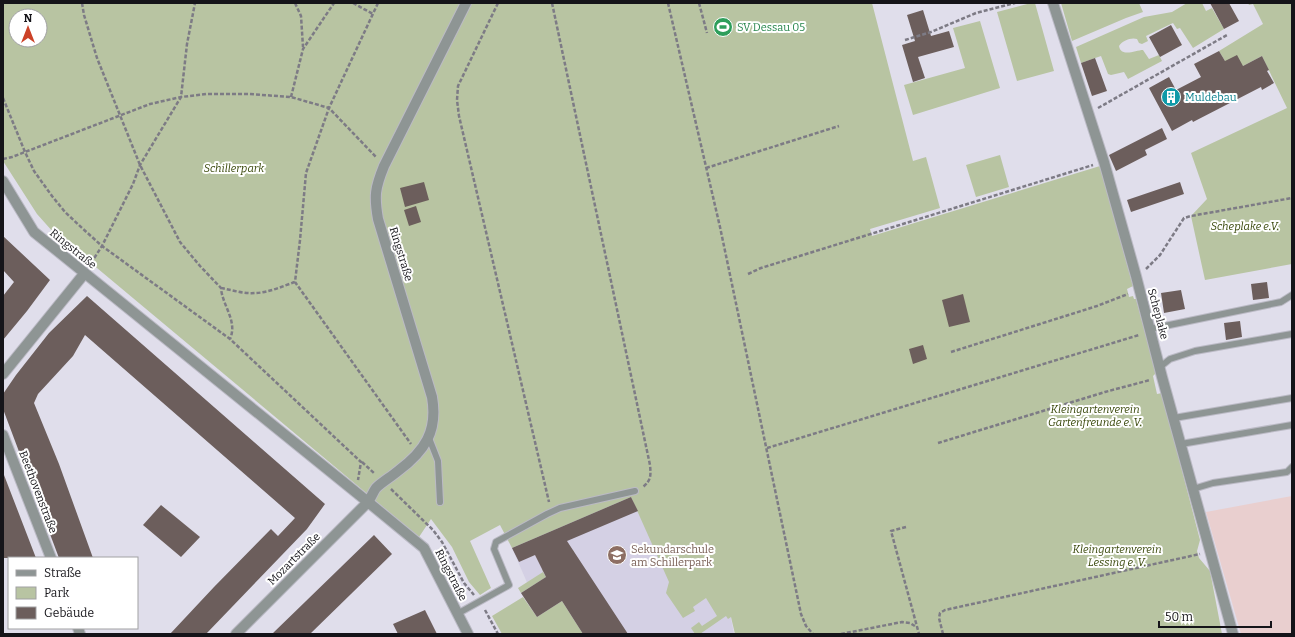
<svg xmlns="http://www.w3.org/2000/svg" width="1295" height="637" font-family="Bitter,serif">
<rect width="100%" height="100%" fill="#e0deeb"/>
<!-- commercial -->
<path fill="#e9cfcf" d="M1292,496V634H1241L1206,512Z"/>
<!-- built -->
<path fill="#d4d0e4" d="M703,470L734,634H583L562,601L537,617L521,593L529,587L512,548L631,497L637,511Z"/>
<!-- green -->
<path fill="#b8c4a2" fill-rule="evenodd" d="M3,3H872L913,161L926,157L940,208L870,229L872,236L1100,166L1133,286L1127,289L1129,297L1133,296L1134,299H1136L1156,373L1153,376L1157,394L1162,393L1200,540L1197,551L1199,558L1210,571L1222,634H735L731,617L728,619L726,616L700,634H695L691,628L699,622L702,626L717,616L706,598L693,607L695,611L683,618L666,593L669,582L631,497L512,548L500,525L470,541L491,588L480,595L469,582L452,547L431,519L419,537L91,263L62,242L37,214L3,161ZM16,16H40V40H16Z
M1031,3H1035L1054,71L1017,81L997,12Z
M1061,3H1139L1143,12L1126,18L1072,41Z
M1187,3H1202L1206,11L1212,8L1224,29L1193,48L1180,28L1177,29L1173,23L1146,36L1148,41L1142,44L1139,43L1137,39C1131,37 1122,41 1119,46C1121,58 1136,50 1143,50L1149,59L1159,55L1162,61L1128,79L1124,72L1111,75L1108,74L1101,56L1081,63L1076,47L1144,17L1172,12Z
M1248,3H1292V264L1205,280L1191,216L1207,199L1191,153L1287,108L1262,56L1243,66L1225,61L1219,51L1263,24L1253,4L1249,5Z
M980,21L1000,88L913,115L904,85L965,68L953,28Z
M1000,155L1009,187L976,197L966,165Z
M573,550L574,552L543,572L546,577L521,593L518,588L543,572L542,569Z
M523,597L537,617L562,601L583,634H502L492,616Z"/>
<!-- building -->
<path fill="#6c5e5c" d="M1210,3H1229L1239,21L1224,29Z
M923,10L931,36L949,31L954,47L918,57L925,78L913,82L902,45L915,41L907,15Z
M1171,25L1182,45L1160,57L1149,37Z
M1219,51L1225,61L1237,55L1243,66L1262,56L1269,70L1267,71L1274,83L1262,90L1261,87L1193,122L1192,120L1172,131L1149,88L1169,77L1176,90L1201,77L1194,64Z
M1095,58L1107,91L1092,96L1081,63Z
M1162,128L1167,139L1145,150L1147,155L1116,171L1109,155Z
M424,182L429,200L405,207L400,188Z
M1180,182L1184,194L1131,212L1127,200Z
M416,206L421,222L409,226L404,210Z
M3,236L50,280L27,311L3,340V296L14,282L3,270Z
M1267,282L1269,298L1253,300L1251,284Z
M1181,290L1185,309L1164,313L1161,293Z
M963,294L970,322L949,327L942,300Z
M87,296L325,504L307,529L206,634H170L214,587L271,529L278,536L295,518L85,335L73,356L38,394L34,403L59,464L93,558H59L3,409V394L16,375L49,333Z
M1240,321L1242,337L1226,340L1224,323Z
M923,345L927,359L913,364L909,349Z
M3,475H4L36,558H3Z
M631,497L638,511L567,541L628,634H583L562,601L537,617L521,593L546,577L535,555L519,562L512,548Z
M161,505L200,537L181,557L143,525Z
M374,535L392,554L310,634H272Z
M425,610L437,634H398L393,624Z"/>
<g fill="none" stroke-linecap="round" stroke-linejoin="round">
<defs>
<path id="service" d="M1150,329L1281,302L1292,295
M1160,367L1170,359L1195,351L1292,334
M1174,418L1292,398
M429,438L438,461L440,502
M1181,444L1292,425
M1193,489L1213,483L1287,472L1292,467
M457,614L509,585L494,549L496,542L547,514L560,508L635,491"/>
<path id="minor" d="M1053,3L1104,162L1136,276L1162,377L1233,634
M3,181L34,232L368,502L424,548L468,634
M3,374L84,274
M3,435L51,558
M78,628L80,634
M236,634L368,502C371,498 373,492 376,488C382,482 391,477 398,471C425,451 438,431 432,397L378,219C374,196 375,188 384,166L466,3"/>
</defs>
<!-- service casing -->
<use href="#service" stroke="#bbbac5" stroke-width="8"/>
<!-- minor casing -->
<use href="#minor" stroke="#bbbac5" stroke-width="12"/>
<!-- path -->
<path stroke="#7d7b85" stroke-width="2.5" stroke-dasharray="4 2" stroke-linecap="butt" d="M82,3L84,15L97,58L140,165L180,242L200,266L221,288C222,305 238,321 230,339
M295,3L301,16L303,47
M353,3L373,14
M378,3L329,108L306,173L300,240L295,282L411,444
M498,3L458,86L457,100L459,116L549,502
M552,3L650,465C651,476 651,480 643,487
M668,3L720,227L801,614L806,626L813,634
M699,3L707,33
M905,40L931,32L976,13L1015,3
M291,97L303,49L334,3
M3,98L25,152L34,171L52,196L65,212L82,228L102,246L230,339L361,462L358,480
M1098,108L1227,35
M3,159L12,157L150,104L181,97L206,94H249L291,97L329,108L376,157
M706,168L839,126
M91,263L102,246L133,184L140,165L181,97L187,44L195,3
M1146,269L1160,255L1184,218L1191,216L1292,198
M748,274L761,268L1093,165
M221,288C232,290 244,294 255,293C268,293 283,286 295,282
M951,352L1097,306L1128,294
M938,443L1105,392L1150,380
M767,448L1139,335
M362,462L375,474
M391,489L433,530L442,542L464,583L474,595
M906,527L891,531L919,634
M485,610L498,634
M841,634L902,622L910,623L918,628
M943,634L939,618L940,613L945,610L1200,554"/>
<!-- service -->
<use href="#service" stroke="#8e9594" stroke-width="6"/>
<!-- minor -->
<use href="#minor" stroke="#8e9594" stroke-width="10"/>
</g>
<!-- icons -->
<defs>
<symbol id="stadium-disc" viewBox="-11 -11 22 22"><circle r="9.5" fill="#2e9e5b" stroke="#fff"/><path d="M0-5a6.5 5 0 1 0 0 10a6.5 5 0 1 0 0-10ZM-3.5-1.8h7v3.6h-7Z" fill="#fff"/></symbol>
<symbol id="building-disc" viewBox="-11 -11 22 22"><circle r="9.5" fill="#0f9aa8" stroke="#fff"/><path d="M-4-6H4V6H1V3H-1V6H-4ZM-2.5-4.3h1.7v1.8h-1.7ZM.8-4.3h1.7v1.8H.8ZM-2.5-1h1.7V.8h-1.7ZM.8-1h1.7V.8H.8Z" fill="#fff"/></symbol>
<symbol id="school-disc" viewBox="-11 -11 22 22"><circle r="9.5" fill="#8d6e63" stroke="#fff"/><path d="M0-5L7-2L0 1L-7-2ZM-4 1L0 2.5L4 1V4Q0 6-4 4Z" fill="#fff"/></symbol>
</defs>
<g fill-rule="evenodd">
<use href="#stadium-disc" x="712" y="16" width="22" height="22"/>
<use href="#building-disc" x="1160" y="86" width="22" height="22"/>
<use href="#school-disc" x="606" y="544" width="22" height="22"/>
</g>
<g text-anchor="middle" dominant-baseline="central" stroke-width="4" stroke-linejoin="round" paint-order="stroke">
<!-- leisure labels -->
<g font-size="11" fill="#27864d" stroke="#fff" text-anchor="start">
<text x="737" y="27">SV Dessau 05</text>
</g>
<!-- culture labels -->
<g font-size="11" fill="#0d838f" stroke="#fff" text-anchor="start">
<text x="1185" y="97">Muldebau</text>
</g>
<!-- park labels -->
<g font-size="11" font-style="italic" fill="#384709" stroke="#fff">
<text x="234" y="168">Schillerpark</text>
<text x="1245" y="226">Scheplake e.V.</text>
<text x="1095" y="409">Kleingartenverein<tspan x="1095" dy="13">Gartenfreunde e. V.</tspan></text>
<text x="1117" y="549">Kleingartenverein<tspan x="1117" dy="13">Lessing e. V.</tspan></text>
</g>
<!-- street labels -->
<g font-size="11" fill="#151419" stroke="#fff">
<text transform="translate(73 249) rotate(39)">Ringstraße</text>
<text transform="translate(401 254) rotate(73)">Ringstraße</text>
<text transform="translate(1158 314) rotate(75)">Scheplake</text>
<text transform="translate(38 492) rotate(69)">Beethovenstraße</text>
<text transform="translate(294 559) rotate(-45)">Mozartstraße</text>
<text transform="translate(451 575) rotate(63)">Ringstraße</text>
</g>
<!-- education labels -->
<g font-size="11" fill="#785e54" stroke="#fff" text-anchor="start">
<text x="631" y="549">Sekundarschule<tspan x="631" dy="13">am Schillerpark</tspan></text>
</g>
</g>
<!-- border -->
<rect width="1295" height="637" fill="none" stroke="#151419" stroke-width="8"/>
<!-- legend -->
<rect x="8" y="557" width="130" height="72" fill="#ffffff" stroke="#a1a1a3"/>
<rect x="16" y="570" width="20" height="6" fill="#8e9594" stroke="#a1a1a3"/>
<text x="44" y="577" font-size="12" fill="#151419">Straße</text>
<rect x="16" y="587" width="20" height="12" fill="#b8c4a2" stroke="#a1a1a3"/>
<text x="44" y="597" font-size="12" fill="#151419">Park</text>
<rect x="16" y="607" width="20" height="12" fill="#6c5e5c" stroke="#a1a1a3"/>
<text x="44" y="617" font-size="12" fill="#151419">Gebäude</text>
<!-- north arrow -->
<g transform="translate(28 28)"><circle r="19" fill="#ffffff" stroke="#a1a1a3"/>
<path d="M0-3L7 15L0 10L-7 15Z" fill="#cc4127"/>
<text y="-6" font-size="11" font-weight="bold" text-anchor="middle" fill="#151419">N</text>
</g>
<!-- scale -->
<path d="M1159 621v6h112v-6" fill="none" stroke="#151419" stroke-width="2"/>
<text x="1165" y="621" font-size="12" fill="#151419" stroke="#ffffff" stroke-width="3" paint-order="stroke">50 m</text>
</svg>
